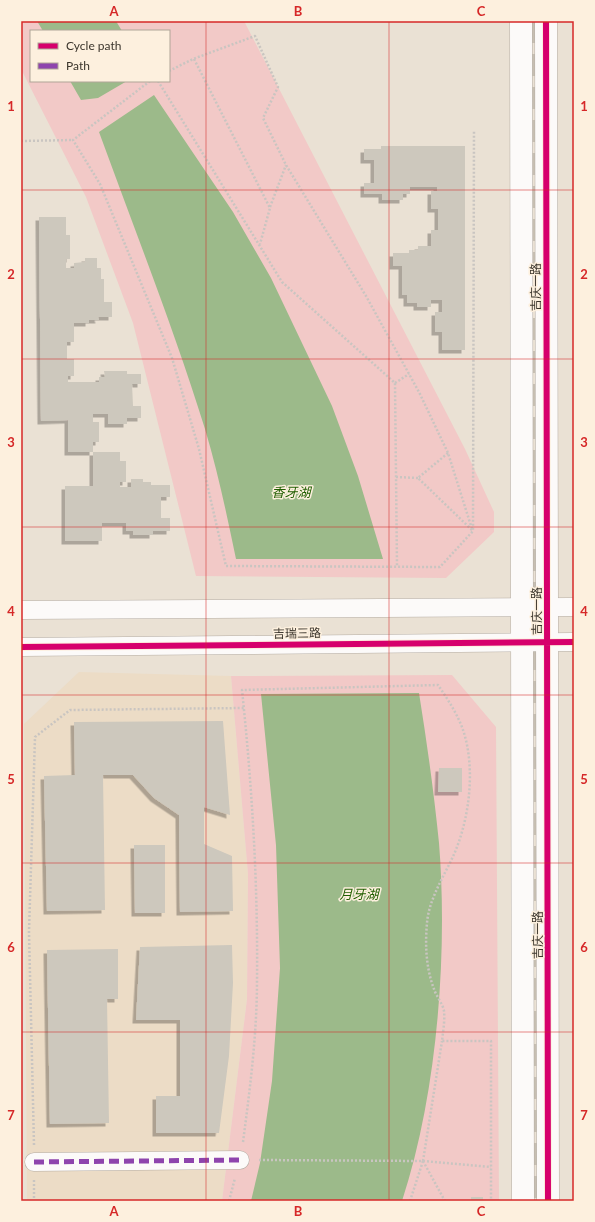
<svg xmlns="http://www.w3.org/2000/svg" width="595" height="1222" font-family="Lato,'Noto Sans SC',sans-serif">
<defs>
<filter id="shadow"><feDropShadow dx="-3.5" dy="3.5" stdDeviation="0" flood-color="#0004"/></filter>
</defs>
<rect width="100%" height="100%" fill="#eae1d4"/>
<!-- built -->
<path fill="#ecdcc6" d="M79,672L231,676L248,874L247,999L222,1201H27L24,724Z"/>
<!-- green -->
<path fill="#f2c9c7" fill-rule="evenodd" d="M21,21H244L465,449L494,512V532L446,578L196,576L133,323L86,197L21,69ZM31,31H169V81H31Z
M452,675L496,727L499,1201H222L247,999L248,874L231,676Z"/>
<!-- water -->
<path fill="#9cba8a" d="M37,21H116L122,31H43Z
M70,81H127L98,98L81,100Z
M154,95L233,212L271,278L332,406L358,476L383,559H236C227,516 218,472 205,429C174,329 135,231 99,132Z
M419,693C427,743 434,793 439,843C448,954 437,1095 402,1201H251L260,1163L272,1081L280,968L276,845L261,694Z"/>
<!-- building -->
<path fill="#cdc8bd" filter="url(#shadow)" d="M381,146H465V350H442V332H435V312H442V300H431V307H417V303H407V295H402V266H393V253H409V250H418V246H431V230H438V209H431V191H437V187H410V194H403V200H382V194H364V183H374V160H364V149H381Z
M39,217H66V235H70V259H66V268H74V263L85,262V258H97V268H101V279H104V302H112V317H98L99,320H89V323H74V342H67V359H74V376H68V382H99V377H105L104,371H127V374H141V384H132L133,406H141V418H127V424H108V414H93V422H99V442H93V452H120V461H126V482H120V487H131V479H143V482H151V485H170V497H161V518H170V531H153V535H133V531H126V523H102V541H65V486H93V452H68V420L41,421Z
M223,721L230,815L204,807V844L232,856L233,911L180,912L179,815L154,798L133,775H103L105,910L47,911L44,776L75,775L74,722Z
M439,768H462V792H438Z
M134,845H165V913H135Z
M232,945L233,983L229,1056L219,1133H156V1096H180V1020H136L140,947Z
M118,949V999H107L109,1123L50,1124L47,950Z
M471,1197H483V1201H471Z"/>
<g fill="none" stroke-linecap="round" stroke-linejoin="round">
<!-- secondary-tunnel -->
<path stroke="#c7bfb2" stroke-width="22" stroke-dasharray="22 11" stroke-linecap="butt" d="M534,21L536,1201"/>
<defs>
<path id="street" d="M21,610L574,607
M21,647L574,642
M34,1162L240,1160"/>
<path id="secondary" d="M521,21L523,1201
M546,21L548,1201"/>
</defs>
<!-- street casing -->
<use href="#street" stroke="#b5ada4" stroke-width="19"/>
<!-- secondary casing -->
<use href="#secondary" stroke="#b5ada4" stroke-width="23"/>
<!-- path -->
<path stroke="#c9c5c1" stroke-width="2.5" stroke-dasharray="2 2" stroke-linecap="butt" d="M194,59L270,208L260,244
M169,71L193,59L255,36L278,87L263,118L286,165L366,296L419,392L448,453L472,529
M150,81L73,140L100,184L172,358L199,449L226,566L440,567L473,531L474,130
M158,81L282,282L395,383L397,566
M21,141L73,140
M270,207L286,165
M395,383L409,374
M448,453L418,478L473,531
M396,477L418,478
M243,1142C250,1089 257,1034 257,980C258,883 252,786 242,690L438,685C447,698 456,712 462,727C476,765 470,816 455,852C445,875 429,898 427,923C425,945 426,968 434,989C436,996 443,1004 444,1011C445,1021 443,1032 442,1041H491V1201
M34,1145L29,932L35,737L70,710L244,708
M259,1160L423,1161L442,1041
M423,1161L491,1167
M423,1161L445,1201
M34,1180V1201
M229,1201L235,1178
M410,1201L423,1161"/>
<!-- street -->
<use href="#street" stroke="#fcfaf9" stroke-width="18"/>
<!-- secondary -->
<use href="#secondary" stroke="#fcfaf9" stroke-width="22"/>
<!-- quiet -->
<path stroke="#8e44ad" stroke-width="5" stroke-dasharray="10 5" stroke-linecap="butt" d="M34,1162L240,1160"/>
<defs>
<path id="cycleway" d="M546,21L548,1201
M21,647L574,642"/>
</defs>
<!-- cycleway casing -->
<use href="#cycleway" stroke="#fdf0de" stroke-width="8"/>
<!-- cycleway -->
<use href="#cycleway" stroke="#d6006c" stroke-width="6"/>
</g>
<!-- grid -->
<path fill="none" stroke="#d62828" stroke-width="1" stroke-opacity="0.55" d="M206,21V1201M389,21V1201M21,190H574M21,359H574M21,527H574M21,695H574M21,863H574M21,1032H574"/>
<g text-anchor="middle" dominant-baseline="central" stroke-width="3" stroke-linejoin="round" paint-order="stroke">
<!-- street labels -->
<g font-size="12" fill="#3b352c" stroke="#fdf0de">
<text transform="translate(535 287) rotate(-90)">吉庆一路</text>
<text transform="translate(536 611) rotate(-90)">吉庆一路</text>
<text transform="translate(297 633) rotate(-1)">吉瑞三路</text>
<text transform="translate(537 935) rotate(-90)">吉庆一路</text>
</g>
<!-- water labels -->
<g font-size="13" font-style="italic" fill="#205e00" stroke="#fdf0de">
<text x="291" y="492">香牙湖</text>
<text x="359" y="894">月牙湖</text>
</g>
</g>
<!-- border -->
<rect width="595" height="1222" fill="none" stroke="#fdf0de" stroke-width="44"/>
<!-- legend -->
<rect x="30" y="30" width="140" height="52" fill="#fdf0de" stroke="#afa597"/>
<rect x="38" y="43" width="20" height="6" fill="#d6006c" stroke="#afa597"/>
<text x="66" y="50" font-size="12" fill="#3b352c">Cycle path</text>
<rect x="38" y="63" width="20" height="6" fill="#8e44ad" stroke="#afa597"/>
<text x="66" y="70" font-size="12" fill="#3b352c">Path</text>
<rect x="22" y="22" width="551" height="1178" fill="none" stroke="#d62828" stroke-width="1.5"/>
<g font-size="13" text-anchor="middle" font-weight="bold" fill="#d62828">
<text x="114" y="16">A</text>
<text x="298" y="16">B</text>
<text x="481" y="16">C</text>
<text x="11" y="111">1</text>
<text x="584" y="111">1</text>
<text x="11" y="279">2</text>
<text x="584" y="279">2</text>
<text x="11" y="447">3</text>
<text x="584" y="447">3</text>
<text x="11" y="616">4</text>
<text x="584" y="616">4</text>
<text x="11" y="784">5</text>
<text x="584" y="784">5</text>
<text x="11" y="952">6</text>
<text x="584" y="952">6</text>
<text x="11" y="1120">7</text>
<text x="584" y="1120">7</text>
<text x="114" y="1216">A</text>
<text x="298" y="1216">B</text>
<text x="481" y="1216">C</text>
</g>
</svg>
